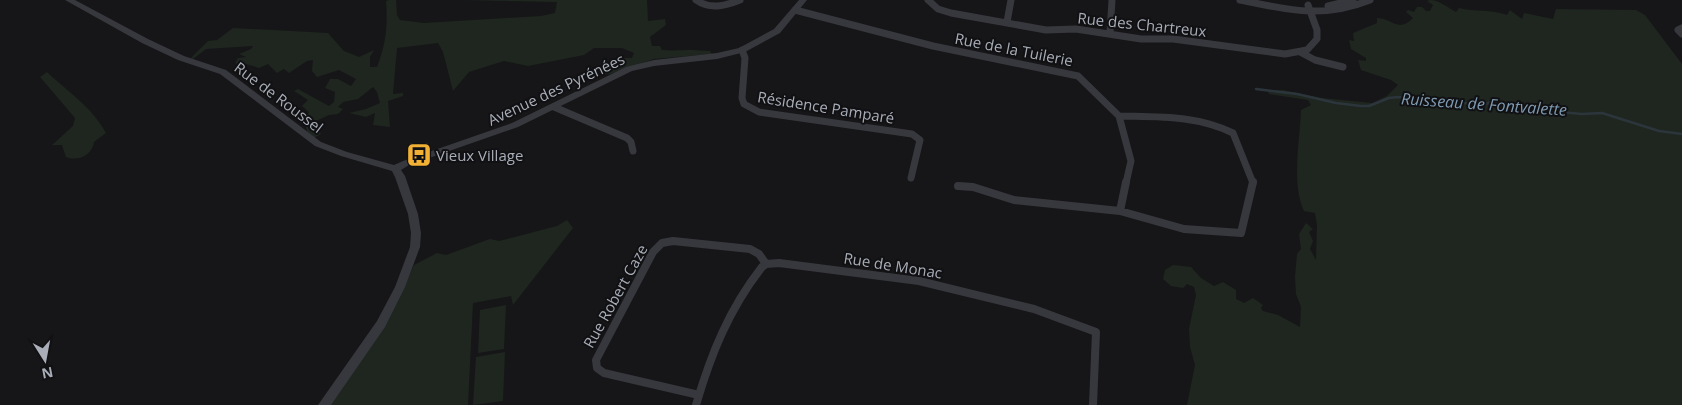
<svg xmlns="http://www.w3.org/2000/svg" width="1682" height="405" viewBox="0 0 1682 405" font-family="'Open Sans',sans-serif">
	<style>
		.green { fill: #1e261f }
		.lines { fill: none; stroke-linecap: round; stroke-linejoin: round }
		.stream { stroke: #2c353c; stroke-width: 2.5 }
		.minor-far1 { stroke: #37383d; stroke-width: 7 }
		.minor { stroke: #37383d; stroke-width: 8 }
		.tertiary { fill: #37383d; fill-rule: evenodd }
		.labels { text-anchor: middle; dominant-baseline: central; stroke-width: 4; stroke-linejoin: round; paint-order: stroke }
		.street-label { font-size: 15px; fill: #a8adb8; stroke: #111113 }
		.poi-label { font-size: 15px; fill: #a8adb8; stroke: #111113; text-anchor: start }
		.water-label { font-size: 16px; font-style: italic; fill: #7f9bb3; stroke: #111113 }
	</style>
	<rect width="100%" height="100%" fill="#161618"/>
	<path class="green" d="M389,0h7l1,15 3,5 24,3 117,-7 14,-3 2,-11 -97,-2h187l1,21 17,-2 1,6 -16,12 2,9h8l2,4c11,1 20,0 31,0 5,0 11,1 17,1l2,3 -58,5 -43,15h-6l4,-11 13,-5h10l2,-5 -12,-5h-28l-10,7 -56,11 -24,-5 -35,11 -16,19 -10,-39 -5,-9 -41,5 -4,46 10,-1v3l-15,5 2,26 -17,-2 2,-12 -9,4 -17,-4 17,-4 14,-6 -3,-11 -4,-5 -15,12 -15,3 -5,5 5,2 -5,5 -9,1 -15,7 7,12 -7,4 -7,-7 -2,-10 4,-9 -7,-6 6,-6 -14,-9 4,-2 31,17 5,-4 1,-10 -10,-4 5,-9h8l13,7 5,-7 -17,-9 -22,7 -5,-6 1,-11 -6,1 -18,12 -5,-4 -7,4 -9,-9 -9,4 -13,-4 -5,2 -6,-3 3,-5 8,-1 -7,-3 12,-5 2,-3 -47,3 -13,10 -2,-1 17,-17 9,-1 16,-12 95,5 16,18 15,6 15,-7 -4,7v10h7c9,-23 11,-42 9,-66z
		M1430,0c9,0 17,7 26,12l3,-4c16,4 32,1 48,7l3,-5 12,9 2,-6 29,6 3,-10 80,1 9,5 37,49v341h-495l8,-40 -5,-18 -1,-18 7,-34 -2,-8 -7,-3 -4,4 -12,-2 -8,-7 2,-9 8,-5 18,2 10,11 13,8 9,-4 13,8v9l8,4 9,-5 10,7 -2,3 2,3 15,4 22,12 1,-20 -5,-13 -1,-17 2,-23 4,-5 -2,-15 7,-11 7,6 -4,3 4,9 -3,8 6,11 1,-35 -2,-12 -11,-2c-13,-27 -4,-71 -3,-101l10,-5 -3,-5 -39,-6 -1,-3 15,-1 39,8 50,5 15,-7 11,-11 -7,-5 -30,-10 -3,-10 8,1v-3l-15,-9 -2,-9 5,1 -1,-8 24,-10v-5c17,1 21,15 36,0l-7,-6 2,-2 6,2 3,-5h5l4,4h4l3,-6 -6,-4z
		M47,72c21,20 45,35 59,61l-12,9c-2,13 -15,20 -28,15l-4,-12h-10l21,-19 2,-8 -35,-41z
		M567,220l6,8 -60,77 -2,-9 -38,7 -5,102h-139l67,-102 18,-38 23,-12 9,2 44,-16 9,2 58,-15z
		M506,305l-2,44 -26,4 2,-43z
		M505,352l-2,49 -30,4 3,-48z"/>
	<g class="lines">
		<path class="stream" d="M1256,89l41,5 39,9 25,3h8l20,-8 9,-1 86,8 7,-3 58,9 33,3 20,-1 57,18 23,3"/>
		<path class="minor-far1" d="M696,0c14,10 29,6 44,0
			M928,0l10,9 13,4 95,17 30,-1 65,10h32l112,15 22,-4 10,-11v-9l-9,-25
			M1240,0c49,10 82,19 130,0
			M1328,6l25,-6
			M795,10l138,36 145,30 41,40 12,45 -5,22
			M1007,22l4,-22
			M1682,28l-4,2 4,4
			M1110,33l2,-33
			M742,50l3,8 -3,40 2,6 15,8 153,22 8,6 -9,38
			M1300,52l15,8 28,7
			M554,107l73,31 4,4 2,9
			M1119,116c40,1 77,-1 114,17l20,50"/>
		<path class="minor" d="M958,186l15,1 41,13 106,11 64,18 57,4 12,-51
			M1120,211l6,-29
			M699,395l-95,-22 -7,-5 -1,-8 57,-108 9,-9 11,-2 77,8 9,5 7,10
			M696,405c15,-51 33,-96 66,-138l4,-3 13,-1 140,18 115,28 62,23 -3,73"/>
		<path class="tertiary" d="M65,0h10l73,39 36,17 42,14 95,72 26,10 47,13 9,-4 109,-38 114,-56 28,-7 63,-7 22,-5 35,-19 25,-29h8l-27,33 -35,19 -28,7 -63,7 -22,5 -114,56 -109,38 -8,5 4,6 13,38 3,19 -1,14 -15,40 -20,40 -54,78h-13l59,-84 18,-34 15,-40 1,-14 -3,-19 -13,-37 -3,-6 -51,-15 -26,-10 -95,-72 -42,-14 -36,-17z"/>
	</g>
	<defs>
		<symbol id="bus-square" viewBox="-11 -11 22 22"><rect x="-9" y="-9" width="18" height="18" rx="4" fill="#f2b134" stroke="#111113"/><path d="M-5-6H5V4H4V6H2V4H-2V6H-4V4H-5ZM-3.5-4V0h7V-4ZM-3.5 1.2v1.5H-2V1.2ZM2 1.2v1.5H3.5V1.2Z" fill="#111"/></symbol>
	</defs>
	<g fill-rule="evenodd">
		<use href="#bus-square" x="405" y="141" width="28" height="28"/>
	</g>
	<g class="labels">
		<g class="street-label">
			<text transform="translate(1142 24) rotate(6)">Rue des Chartreux</text>
			<text transform="translate(1014 49) rotate(11)">Rue de la Tuilerie</text>
			<text transform="translate(556 89) rotate(-25)">Avenue des Pyrénées</text>
			<text transform="translate(279 97) rotate(37)">Rue de Roussel</text>
			<text transform="translate(826 107) rotate(9)">Résidence Pamparé</text>
			<text transform="translate(893 265) rotate(9)">Rue de Monac</text>
			<text transform="translate(615 296) rotate(-61)">Rue Robert Caze</text>
		</g>
		<g class="poi-label">
			<text x="436" y="155">Vieux Village</text>
		</g>
		<g class="water-label">
			<text transform="translate(1484 104) rotate(4)">Ruisseau de Fontvalette</text>
		</g>
	</g>
	<g transform="translate(45 360) rotate(169)" stroke="#111113" stroke-width="4" paint-order="stroke">
	<path d="M0-4L9 19L0 12L-9 19Z" fill="#a8adb8"/>
	<text y="-8" font-size="14" font-weight="bold" text-anchor="middle" fill="#a8adb8">N</text>
	</g>
</svg>
